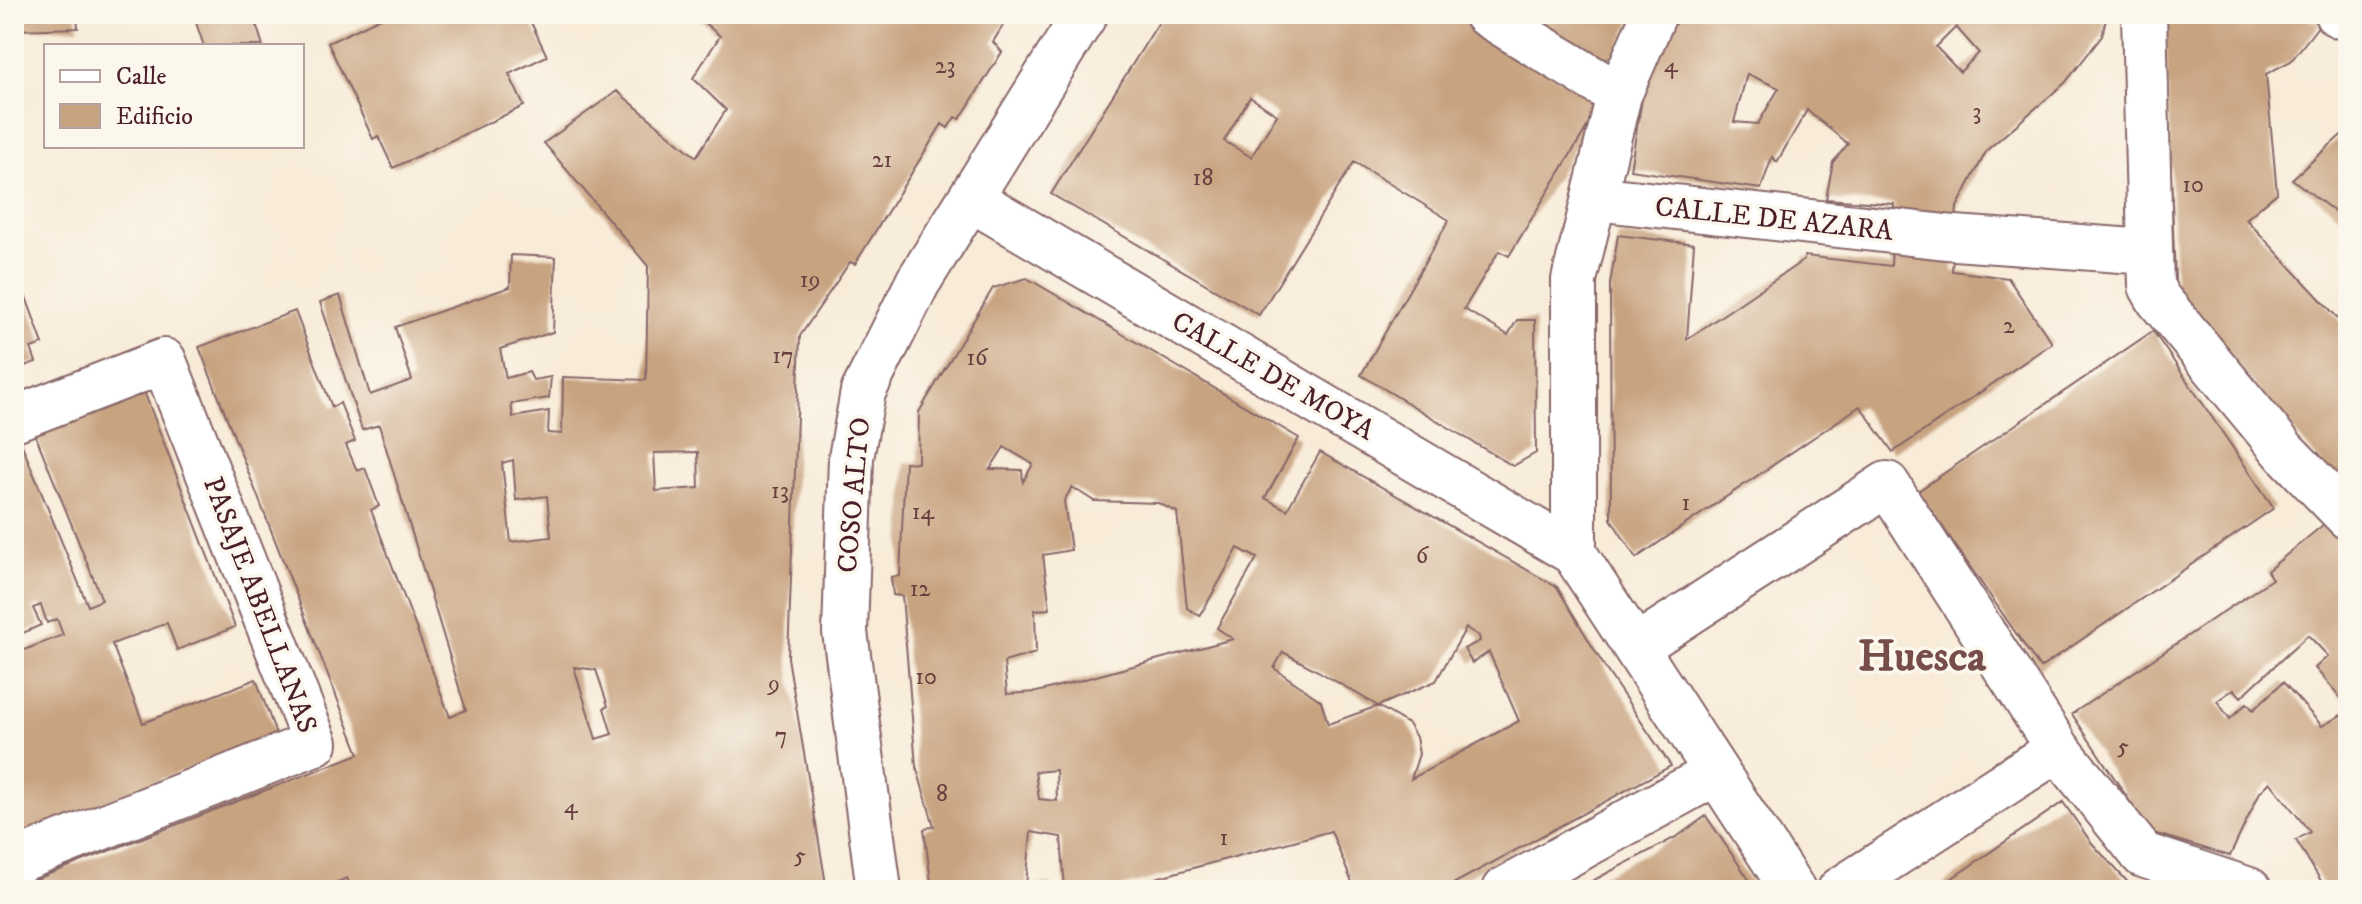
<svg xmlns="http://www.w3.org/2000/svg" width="2362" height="904" viewBox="0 0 2362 904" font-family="'IM FELL DW Pica',serif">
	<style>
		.building { fill: #c8a380; fill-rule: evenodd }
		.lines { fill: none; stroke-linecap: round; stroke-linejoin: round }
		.minor-casing { stroke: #876668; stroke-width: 48 }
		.minor { stroke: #fff; stroke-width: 44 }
		.labels { text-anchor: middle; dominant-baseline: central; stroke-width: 7; stroke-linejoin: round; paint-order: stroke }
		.number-label { font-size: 24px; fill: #6a4040 }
		.street-label { font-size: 28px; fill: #4a1f2b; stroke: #fbf7ec }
		.town-label { font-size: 44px; font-weight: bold; fill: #764d49; stroke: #fbf7ec }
	</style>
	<rect width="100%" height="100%" fill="#fbf7ec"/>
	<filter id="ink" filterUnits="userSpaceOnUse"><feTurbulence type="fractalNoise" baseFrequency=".0125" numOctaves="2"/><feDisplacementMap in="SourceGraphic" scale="16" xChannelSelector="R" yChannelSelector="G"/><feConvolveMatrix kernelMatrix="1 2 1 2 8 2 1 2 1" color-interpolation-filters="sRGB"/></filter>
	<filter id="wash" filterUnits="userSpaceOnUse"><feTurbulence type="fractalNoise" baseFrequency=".006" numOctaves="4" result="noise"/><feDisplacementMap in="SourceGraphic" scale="32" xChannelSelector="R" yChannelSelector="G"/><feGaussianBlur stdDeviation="1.8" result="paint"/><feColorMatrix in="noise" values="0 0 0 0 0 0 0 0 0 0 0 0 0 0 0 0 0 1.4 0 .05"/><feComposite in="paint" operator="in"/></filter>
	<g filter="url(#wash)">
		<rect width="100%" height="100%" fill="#f8ebd8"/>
		<g id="blocks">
			<path class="building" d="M14,14h63l1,14 -64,2z
				M193,14h60l10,32h-59z
				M389,14h138l20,42 -38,18 15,32 -131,62 -15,-32 -5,3 -45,-96z
				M694,14h316l-17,28 9,10 -42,67 -5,-2 -7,11 -6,-4 -87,140 -5,-2 -50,74 -12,322 39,232h-475l-5,-12 -29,12h-289l-3,-7 333,-129 -160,-407 96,-36 37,96 8,-4 15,38 -9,4 11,26 8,-3 14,38 -8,4 79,207 16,-7 -87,-285 -17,5 -42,-128 20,-7 30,100 42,-15 -17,-53 115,-40 1,-32 45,2 -3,75 -53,17 6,29 23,-6 4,8 18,-3 -2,21 -38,6 2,13 36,-6 -1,22 14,1 1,-57 83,3 2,-114 -104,-123 73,-52 79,66 30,-47 -33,-32 27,-42zM698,452l1,36 -43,3 -2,-38zM513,460l3,40 31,-4 4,41 -40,5 -9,-79zM574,667l22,3 12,36 -4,2 8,26 -16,5z
				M1164,14h289l148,90 -92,152 -10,-5 -35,58 44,26 9,-15h18l1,133 -23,13 -152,-91 88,-155 -95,-58 -95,153 -208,-121zM1250,97l27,18 -26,42 -27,-16z
				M1519,14h115l-18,41 -12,4z
				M1670,14h437l-5,22 -37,47 -78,67 -30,57 -5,64 56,7 44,65 -159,109 -33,-46 -224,152 -25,-39 -1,-235 8,-49 76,9 -7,95 117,-79 1,-4 86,10 3,-62 -68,-5 7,-37 15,-18 -41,-34 -30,52 -5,-5 -11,32 -131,-19 18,-107zM1956,27l23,26 -19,19 -24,-25zM1747,74l32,14 -21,36 -24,-2z
				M2165,14h132l23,10 -29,37 -25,13 11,119 -31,26 102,110v165l-179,-208 6,-5z
				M2348,129v93l-56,-43z
				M14,264l29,80 -12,4 5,14 -22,8z
				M1027,278l272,160 -34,60 22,12 33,-58 237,135 50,84 64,95 -229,124h-87l-24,-59 -220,59h-46l-4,-53 -30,-5 -5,54 24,-3 3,7h-121l-8,-61 10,-3 -18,-60 -14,-170 -9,-1 -2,-18 9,-1 5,-114 13,1 1,-51 74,-124zM1004,447l29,17 -10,18 -1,-12 -32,-1zM1072,487l22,14 64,2 19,9 10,96 13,8 38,-68 19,10 -40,70 16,11 -196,53 -30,2 -3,-32 32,-9 -1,-43 15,-1 -7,-54 28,-5 -7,-49zM1466,628l13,8 1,5 -16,8 8,14 17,-11 30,69 -108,58 8,-25 -3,-17 -8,-13 -30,-18 58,-25zM1283,652l35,19 60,35 -50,18 -7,-23 -47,-33zM1056,770l1,31 -18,-2 -4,-27z
				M2153,331l121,177 -234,160 -122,-177z
				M142,386l93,241 -58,23 -10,-27 -55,21 31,79 113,-44 20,55 -262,104v-184l49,-19 -6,-16 -10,4 -6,-18 -8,3 8,17 -27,12v-192l7,-2 67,163 14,-6 -69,-171z
				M2329,520l19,18v157l-2,-4 -5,7 -26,-30 13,-12 -20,-21 -67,62 -7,-8 -17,12 13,18 17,-16 6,7 30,-28 39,44 26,-15v165l-22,13 -30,-49 14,-8 -40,-50 -10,10 -30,64 -80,-24 -78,-118 200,-135 -5,-8z
				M2063,802l28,40 44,48h-200z
				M1706,816l50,74h-181l103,-54z"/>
		</g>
	</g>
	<g filter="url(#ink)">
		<use href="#blocks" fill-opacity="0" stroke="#876668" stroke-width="2"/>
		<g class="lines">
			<defs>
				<path id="minor" d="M1486,14l133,81
					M1654,14l-35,81 -45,185v273l219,337
					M2144,14l7,272 8,14 125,151 64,66
					M2337,14l11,5
					M1594,198l361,40 193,14
					M971,199l603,354
					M14,419l150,-58 151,382 -301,119
					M1636,647l251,-163 171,265 -218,141
					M2058,749l85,106 106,35
					M879,890l-34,-258 6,-174 12,-66 55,-110 167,-268
					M1504,890l212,-117"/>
			</defs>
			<use href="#minor" class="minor-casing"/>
			<use href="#minor" class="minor"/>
		</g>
	</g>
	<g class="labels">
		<g class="number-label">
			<text x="1671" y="65">4</text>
			<text x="945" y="66">23</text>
			<text x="1977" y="112">3</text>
			<text x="882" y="160">21</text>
			<text x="1203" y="178">18</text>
			<text x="2193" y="185">10</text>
			<text x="810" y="280">19</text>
			<text x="2009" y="326">2</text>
			<text x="783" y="356">17</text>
			<text x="977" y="358">16</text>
			<text x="780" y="491">13</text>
			<text x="1686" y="503">1</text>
			<text x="923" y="512">14</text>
			<text x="1422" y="556">6</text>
			<text x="920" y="589">12</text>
			<text x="926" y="677">10</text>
			<text x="774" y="684">9</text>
			<text x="781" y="736">7</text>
			<text x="2123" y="747">5</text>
			<text x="942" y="794">8</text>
			<text x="571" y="806">4</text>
			<text x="1224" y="838">1</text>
			<text x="800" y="856">5</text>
		</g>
		<g class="street-label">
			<text transform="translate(1774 219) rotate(6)">CALLE DE AZARA</text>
			<text transform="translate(1273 376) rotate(30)">CALLE DE MOYA</text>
			<text transform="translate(854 495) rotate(-85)">COSO ALTO</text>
			<text transform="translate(260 605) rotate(69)">PASAJE ABELLANAS</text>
		</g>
		<g class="town-label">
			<text x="1922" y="657">Huesca</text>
		</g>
	</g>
	<rect width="2362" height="904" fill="none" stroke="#fbf7ec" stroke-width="48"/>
	<rect x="44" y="44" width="260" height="104" fill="#fbf7ec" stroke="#b4a19f" stroke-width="2"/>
	<rect x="60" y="70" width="40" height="12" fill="#ffffff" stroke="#b4a19f" stroke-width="2"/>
	<text x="116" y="84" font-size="24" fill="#4a1f2b">Calle</text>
	<rect x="60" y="104" width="40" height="24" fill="#c8a380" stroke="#b4a19f" stroke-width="2"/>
	<text x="116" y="124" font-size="24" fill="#4a1f2b">Edificio</text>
</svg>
